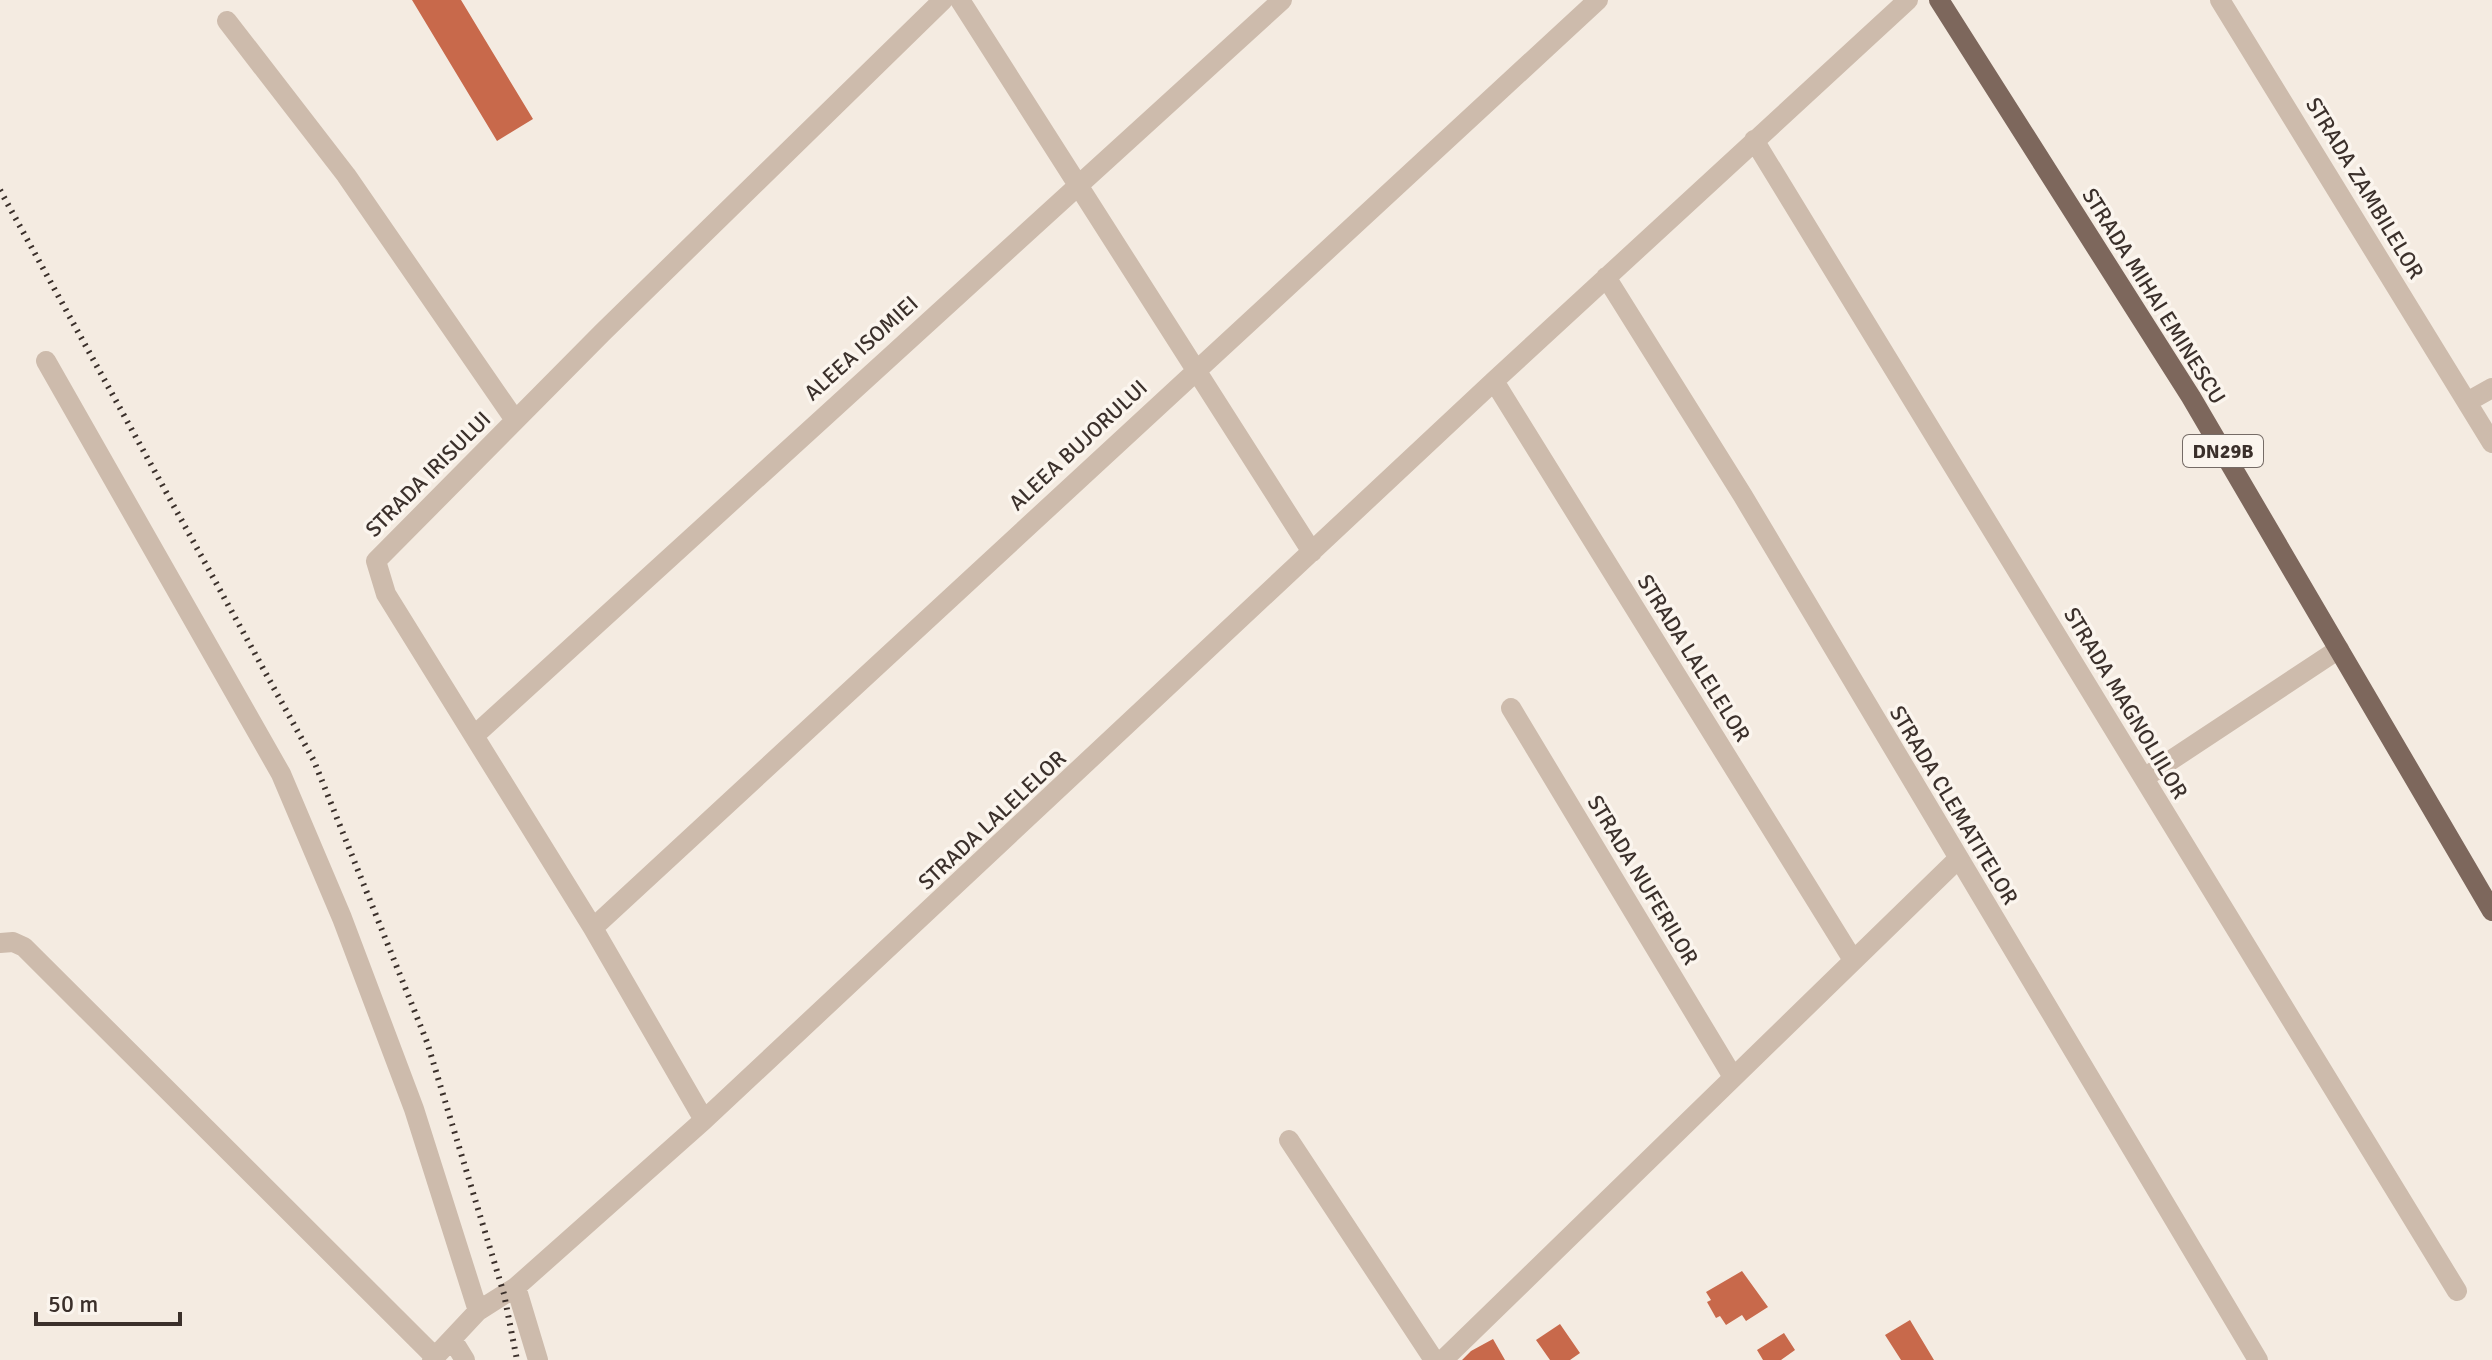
<svg xmlns="http://www.w3.org/2000/svg" width="2492" height="1360" viewBox="0 0 2492 1360" font-family="Signika,sans-serif">
	<style>
		.building { fill: #c8694b }
		.lines { fill: none; stroke-linecap: round; stroke-linejoin: round }
		.minor { stroke: #cdbbac; stroke-width: 20 }
		.major { stroke: #7d675c; stroke-width: 20 }
		.rail { stroke: #3b302b; stroke-width: 6; stroke-dasharray: 2 6; stroke-linecap: butt }
		.labels { text-anchor: middle; dominant-baseline: central; stroke-width: 7; stroke-linejoin: round; paint-order: stroke }
		.shield { fill: #fbf5ee; stroke: #756b66; stroke-width: 2 }
		.shield-label { font-size: 20px; font-weight: bold; fill: #3b302b }
		.street-label { font-size: 22px; fill: #3b302b; stroke: #fbf5ee }
	</style>
	<rect width="100%" height="100%" fill="#f4ebe1"/>
	<path class="building" d="M412,0h49l72,119 -36,22z
		M1742,1271l26,36 -22,14 -4,-6 -16,10 -6,-9 -4,2 -9,-16 4,-2 -5,-8z
		M1910,1320l24,40h-33l-16,-25z
		M1560,1324l20,29 -10,7h-20l-14,-20z
		M1784,1333l11,17 -14,10h-18l-6,-10z
		M1493,1339l12,21h-43l9,-9z"/>
	<g class="lines">
		<path class="minor" d="M960,0l352,552
			M2220,0l272,443
			M227,21l119,154 169,245
			M1754,140l703,1151
			M1606,277l137,219 515,864
			M46,361l235,413 61,144 72,191 64,202
			M1494,381l359,579
			M2467,402l25,-14
			M1511,708l222,369
			M475,735l807,-735
			M2144,778l195,-129
			M593,928l1005,-928
			M0,943l13,-1 11,5 411,410
			M704,1120l-111,-192 -207,-334 -10,-33 227,-229 340,-332
			M1289,1140l145,220
			M516,1287l22,73
			M452,1339l13,21
			M432,1360l46,-49 38,-24 188,-167 790,-739 414,-381
			M1443,1360l515,-501"/>
		<path class="major" d="M1939,0l252,397 301,514"/>
		<path class="rail" d="M0,190l314,571 113,281 77,252 13,66"/>
	</g>
	<g class="labels">
		<rect class="shield" x="2183" y="435" width="80" height="32" rx="6"/>
		<g class="shield-label">
			<text x="2223" y="451">DN29B</text>
		</g>
		<g class="street-label">
			<text transform="translate(2365 188) rotate(59)">STRADA ZAMBILELOR</text>
			<text transform="translate(2154 296) rotate(58)">STRADA MIHAI EMINESCU</text>
			<text transform="translate(861 348) rotate(-42)">ALEEA ISOMIEI</text>
			<text transform="translate(1078 445) rotate(-43)">ALEEA BUJORULUI</text>
			<text transform="translate(428 474) rotate(-45)">STRADA IRISULUI</text>
			<text transform="translate(1694 658) rotate(58)">STRADA LALELELOR</text>
			<text transform="translate(2126 703) rotate(59)">STRADA MAGNOLIILOR</text>
			<text transform="translate(1954 805) rotate(59)">STRADA CLEMATITELOR</text>
			<text transform="translate(992 820) rotate(-43)">STRADA LALELELOR</text>
			<text transform="translate(1643 880) rotate(59)">STRADA NUFERILOR</text>
		</g>
	</g>
	<path d="M36 1312v12h144v-12" fill="none" stroke="#3b302b" stroke-width="4"/>
	<text x="48" y="1312" font-size="24" fill="#3b302b" stroke="#fbf5ee" stroke-width="6" paint-order="stroke">50 m</text>
</svg>
